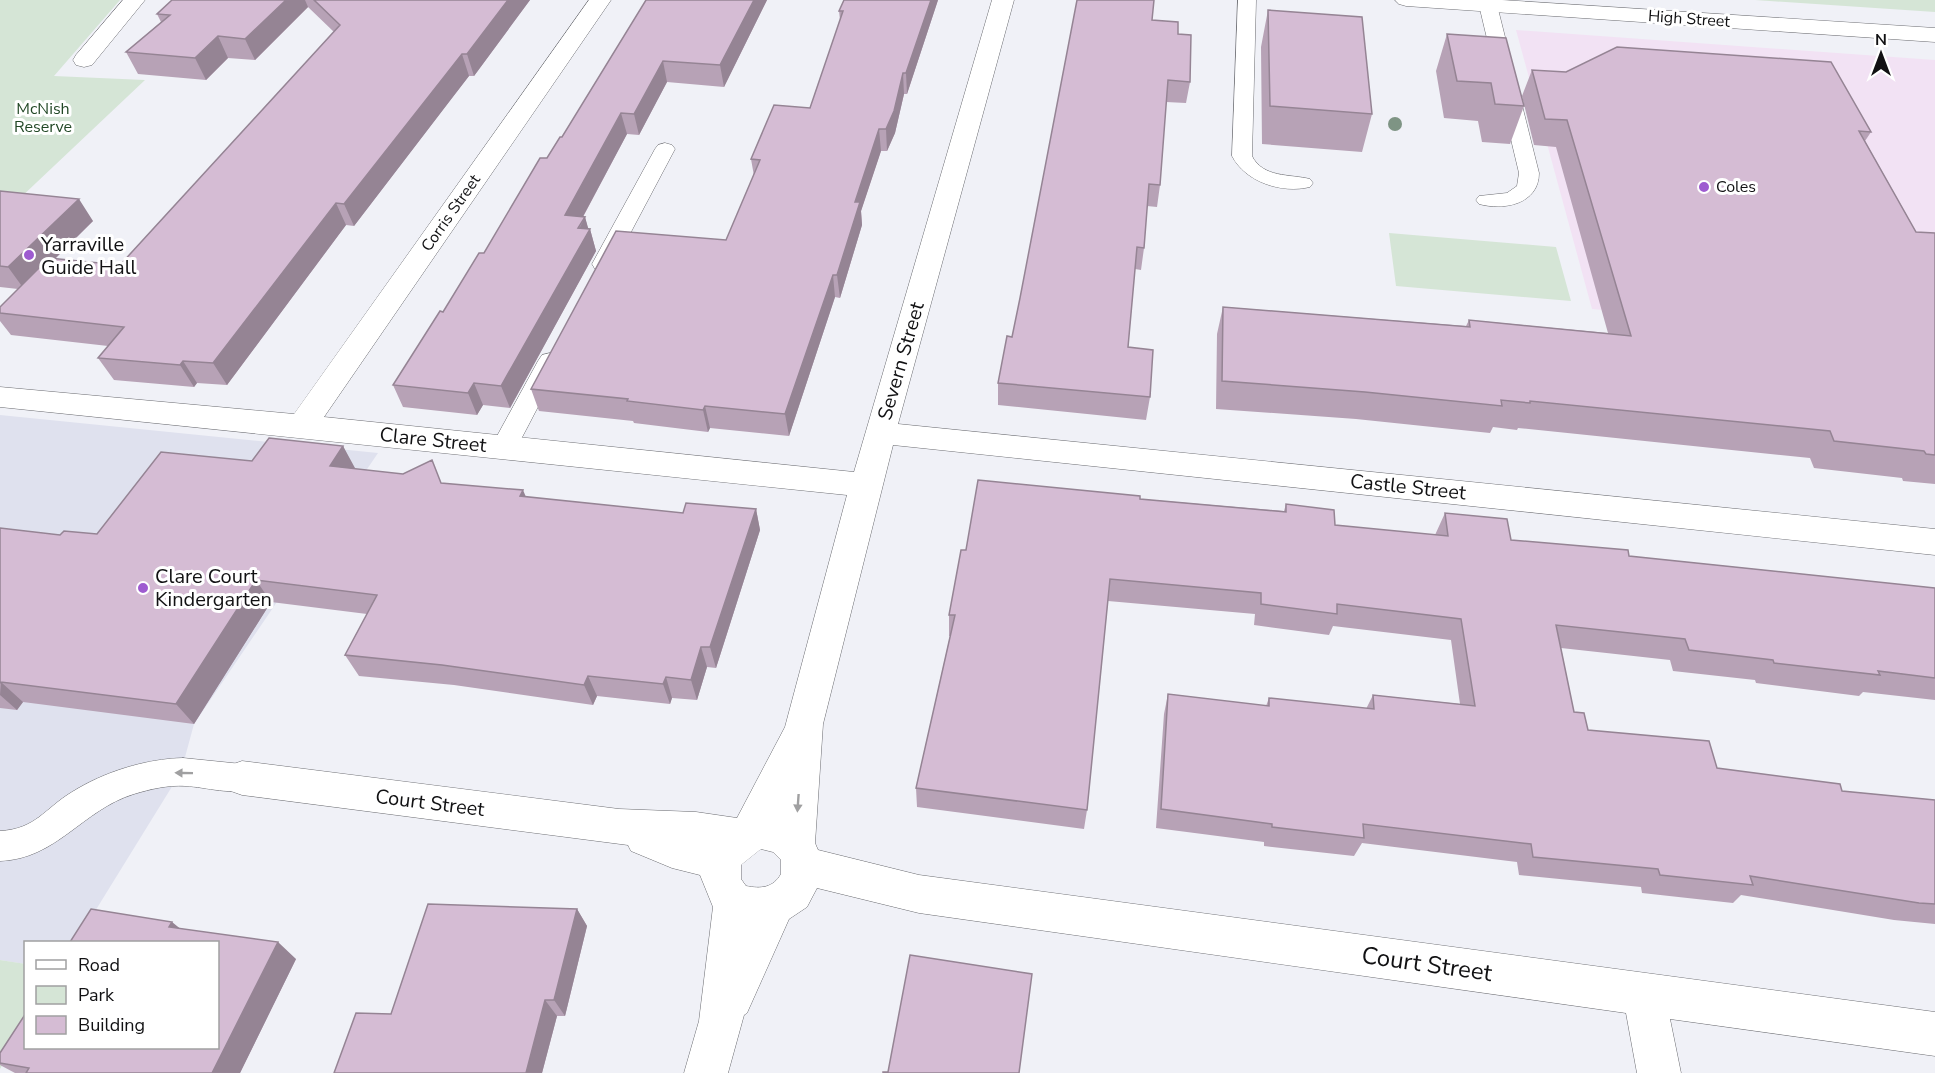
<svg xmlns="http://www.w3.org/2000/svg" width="1935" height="1073" viewBox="0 0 1935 1073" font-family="'Nunito Sans',sans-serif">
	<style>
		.commercial { fill: #f2e2f4 }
		.built { fill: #dfe1ee }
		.green { fill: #d5e5d6 }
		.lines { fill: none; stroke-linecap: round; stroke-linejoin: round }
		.service-casing { stroke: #6a6b70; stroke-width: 1 }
		.minor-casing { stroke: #6a6b70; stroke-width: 1 }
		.service { fill: #fff; fill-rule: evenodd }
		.minor { fill: #fff; fill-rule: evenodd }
		.tree { fill: #7e9484 }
		.wall { fill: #b7a2b6 }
		.shaded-wall { fill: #958494 }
		.building { fill: #d5bcd4; stroke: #958494; stroke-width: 1.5 }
		.oneway { fill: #a0a0a1 }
		.poi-dot { fill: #9e5bd0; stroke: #fff; stroke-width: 2 }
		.labels { text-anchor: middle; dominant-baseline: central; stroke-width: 6; stroke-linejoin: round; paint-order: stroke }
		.far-street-label { font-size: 16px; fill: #111113; stroke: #fff }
		.far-park-label { font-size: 16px; fill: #214725; stroke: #fff }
		.far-poi-label { font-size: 16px; fill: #111113; stroke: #fff; text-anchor: start }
		.poi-label { font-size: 20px; fill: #111113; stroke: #fff; text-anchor: start }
		.street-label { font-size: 20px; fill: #111113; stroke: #fff }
		.near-street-label { font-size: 24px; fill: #111113; stroke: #fff }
	</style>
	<rect width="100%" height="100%" fill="#f0f1f7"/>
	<path class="commercial" d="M1516,30l419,30v281l-343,-32z"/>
	<path class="built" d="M0,415l378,38 -184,271 -13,48 -105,170h-50l-1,22 -25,-4z"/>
	<path class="green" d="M0,0h120l-66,76 91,4 -145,137z
		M1755,0h180v12z
		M1389,233l167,14 15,54 -175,-15z
		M0,960l26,4 -1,62 -25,43z"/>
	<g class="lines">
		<defs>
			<path id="service" d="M1238,0h18l-4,156c11,22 38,18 58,23l3,4 -3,4c-28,7 -65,-5 -78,-31z
				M1489,0l8,5 42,168c0,31 -35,38 -60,31l-3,-4 3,-4 28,-3 10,-7 2,-13 -40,-168 3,-4z
				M665,143l7,2 3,4 -61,115 -3,5 -8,2 -8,-2 -3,-5 63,-115 3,-4z
				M550,353l8,2 4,6 -45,86 -4,6 -9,3 -9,-3 -4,-6 47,-86 4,-6z
				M183,758l59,6 11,4 5,10 -5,10c-21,8 -46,-1 -68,-2 -18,-1 -34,3 -51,8 -52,16 -77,65 -134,67v-30c36,-2 44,-22 72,-39 32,-20 73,-33 111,-34z"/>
			<path id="minor" d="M123,0h22l-53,65 -8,2 -8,-2 -3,-5 3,-5z
				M589,0h22l-287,417 530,55 138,-472h22l-116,424 1037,105v26l-1042,-110 -70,279 -8,119 3,7 101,25 1016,137v44l-265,-37 11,54h-44l-11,-60 -707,-100 -102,-25 -10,19 -18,12 -42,94 -3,2 -16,58h-44l15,-52 14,-114 -13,-32 -28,-7 -41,-17 -3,-6 -386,-50 -14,-5 -5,-12 5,-12 14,-5 377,48 77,3 41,6 48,-91 62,-232 -847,-88v-20l294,27zM761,849l12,3 8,8v14c-8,14 -20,15 -35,12l-5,-7v-14z
				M1395,0h107l433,28v14l-529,-36 -7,-2z"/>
		</defs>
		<use href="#service" class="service-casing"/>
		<use href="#minor" class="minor-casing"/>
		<use href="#service" class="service"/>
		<use href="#minor" class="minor"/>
	</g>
	<circle class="tree" cx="1395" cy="124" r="7"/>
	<path class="wall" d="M172,0h358l-56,76h-5l-18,23 -97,127 -8,-1 -119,160 -30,-2 -3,4 -80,-7 -16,-22 10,-12 -97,-11 -11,-14v-14l18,-18 -18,-2v-96l93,30 -38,38 65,6 214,-233 -26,-25 -53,53 -27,-2 -22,22 -68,-6 -12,-22 35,-30 -4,-8z
		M646,0h121l-43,87 -57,-5 -28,53 -12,-1 -44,83h2l3,12h2l6,22 -86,157 -27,-3 -6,10 -74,-8 -10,-22 91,-132 78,-116z
		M844,0h94l-31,94h-3l-9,39 -8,18h-6l-20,60 1,14 -22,73 -5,-1 -46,139 -79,-8 -2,4 -74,-9 -1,-2 -94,-10 -8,-22 195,-149 28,-64 -3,-17 59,-51 30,-88 -1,-9z
		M1268,10l104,104 -10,38 -100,-8 -1,-97z
		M1152,20l26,14 12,48 -4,21 -20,-1 -6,83 -3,22 -10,-1 -3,42 -3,22 -6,-1 -7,78 22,50 -4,23 -148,-15v-22l14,-46z
		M1447,34l77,72 -14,38 -28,-2 -4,-21 -34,-3 -8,-47z
		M1532,70l339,62 -6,9 51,91 19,1v251l-32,-3 -1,-3 -88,-10 -4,-10 -292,-30 -1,2 -24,-3 -3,6 -134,-14 -140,-10 1,-75 6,-27 243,19 3,-6 139,13 -52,-186 -22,-2 -12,-49z
		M343,446l11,23 172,28 157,16 73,-4 4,21 -44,138 -9,-1 -10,33 -25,-2 -2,6 -73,-8 -4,9 -139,-20 -95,-9 -14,-21 22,-41 -96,-12 -77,122 -171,-22 -6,8 -17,-2v-180l60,7 37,-1 155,-73z
		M1140,499l144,12 2,-7 49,21 100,10 10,-22 66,27 118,16 306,32v112l-72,-8 -4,4 -103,-13 -1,-3 -82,-9 -3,-11 -109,-12 13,64 14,18 129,38 125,23 93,9v124l-41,-4 -153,-25 -8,8 -91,-10 -1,-6 -122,-12 -2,-13 -155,-19 -8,13 -90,-10v-4l-108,-14 8,-114 4,-20 98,12 3,-8 97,11 7,-14 87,9 -9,-64 -118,-14 -4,9 -75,-10 1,-11 -147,-13 -21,209 -3,19 -167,-22 -1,-19 34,-152h-1v-21l17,-65z
		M577,909l10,17 -22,90h-8l-15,57h-208l57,-59z
		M180,928l116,31 -56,114h-225l-15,-8v-12z"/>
	<path class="shaded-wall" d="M286,0h19l3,7 -53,53 -10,-21z
		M508,0h22l-56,76 -7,-22z
		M754,0h13l-43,87 -4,-22z
		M931,0h7l-31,94 -1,-21z
		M218,36l10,22 -22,22 -11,-22z
		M462,54l7,22 -115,150 -10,-22z
		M663,61l4,21 -28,53 -5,-21z
		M903,73l1,21 -9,39 -8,18 -1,-22z
		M621,113l6,21 -55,103 -7,-22z
		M879,129l2,22 -20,60 1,14 -22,73 -3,-23 18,-73z
		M79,199l14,22 -69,68 -16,-22z
		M336,203l10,22 -119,160 -14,-22z
		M585,217l4,14 1,-2 6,22 -86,157 -9,-22z
		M833,275l2,22 -46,139 -4,-22z
		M183,361l14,22 -3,4 -14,-22z
		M474,383l9,22 -6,10 -9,-22z
		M705,406l5,22 -2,4 -5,-22z
		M343,446l12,22 -13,20 -12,-22z
		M523,490l9,21 -12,-15z
		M756,509l4,21 -44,138 -6,-21z
		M256,580l15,22 -77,122 -18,-20z
		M701,647l6,20 -10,33 -6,-20z
		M588,676l9,20 -4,9 -9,-20z
		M666,677l6,21 -2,6 -7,-20z
		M1,682l22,20 -6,8 -17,-15z
		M577,909l10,17 -22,90 -11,-16z
		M172,922l21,17 -24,-12z
		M278,942l18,17 -56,114h-28z
		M545,1000l12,16 -15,57h-16z"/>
	<path class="building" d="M172,0h114l-41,39 -27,-3 -23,22 -69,-6 44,-37 -13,-1z
		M314,0h194l-41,54h-5l-18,23 -100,127 -8,-1 -123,160 -30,-2 -3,4 -82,-7 26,-31 -124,-14v-6l49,-49 71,7 220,-240z
		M646,0h108l-34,65 -57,-4 -29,53 -13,-1 -56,102 20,2 -7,11 12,1 -89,157 -27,-3 -6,10 -75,-8 47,-74 3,1 36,-59h5l56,-95h7l13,-21h2z
		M844,0h87l-25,73h-3l-9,38 -8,18h-7l-24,73h5l-23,73h-4l-48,139 -80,-8 -2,4 -76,-9 1,-2 -97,-10 85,-158 110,9 34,-80 -9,-1 23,-54 36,3 33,-97h-4z
		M1077,0h77l-2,20 26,2v12l13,1 -1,47 -22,-2 -8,105 -11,-1 -5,64 -7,-1 -9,100 25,3 -3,47 -152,-14 9,-47 5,1 8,-39z
		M1268,10l94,7 10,97 -102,-8z
		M1447,34l59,4 18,68 -29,-2 -4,-21 -34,-2z
		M1617,47l214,15 40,70 -12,-1 57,101 19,1v222l-9,-1 -2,-3 -90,-10 -4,-10 -300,-30v2l-29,-3 1,6 -137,-14 -143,-11 1,-74 247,20 -1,-7 162,16 -64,-216 -22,-1 -13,-49 34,2z
		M0,191l79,8 -71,68 -8,-1z
		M269,438l74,8 -13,20 73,8 29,-14 9,23 82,7 -3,6 163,17 3,-10 70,6 -46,138h-9l-10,33 -25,-3 -3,7 -75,-8 -4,9 -142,-20 -97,-10 32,-60 -121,-15 -80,124 -175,-22 -1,1v-155l60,7 4,-4 33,3 64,-82 91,9z
		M978,480l162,16v3l146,13v-8l48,6 1,15 113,11 -3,-23 62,6 4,21 117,10 1,6 306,32v90l-57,-7 2,4 -106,-12 -1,-3 -84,-10 -4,-11 -129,-14 18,87 10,1 4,17 121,11 8,27 123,16 2,7 93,9v104l-16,-1 -169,-27 3,9 -93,-10 -2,-6 -125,-12 -2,-13 -168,-20 1,14 -92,-11v-3l-111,-15 7,-115 101,12v-8l105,11 -1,-14 102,11 -14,-87 -124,-15v10l-76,-10v-11l-151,-14 -23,231 -171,-22 39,-173h-6l12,-65h5z
		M428,904l149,5 -23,91h-9l-19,73h-192l22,-60 35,1z
		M91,909l81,13 -3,5 109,15 -66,131h-186l3,-5 -29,-5v-10l26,-40v34h192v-105h-148z
		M910,955l122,19 -13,99h-136v-1h5z"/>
	<defs><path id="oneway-solid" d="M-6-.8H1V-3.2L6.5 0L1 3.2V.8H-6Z" transform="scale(1.5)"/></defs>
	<g class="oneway">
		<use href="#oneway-solid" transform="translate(184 773) rotate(-179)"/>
		<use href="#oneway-solid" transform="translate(798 803) rotate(94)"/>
	</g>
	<g class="poi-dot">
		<circle cx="1704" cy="187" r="6"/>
		<circle cx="29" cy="255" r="6"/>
		<circle cx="143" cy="588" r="6"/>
	</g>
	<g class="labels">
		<g class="far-street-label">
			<text transform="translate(1689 19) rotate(4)">High Street</text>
			<text transform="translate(451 213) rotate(-55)">Corris Street</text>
		</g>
		<g class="far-park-label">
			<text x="43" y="109">McNish<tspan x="43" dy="18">Reserve</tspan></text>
		</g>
		<g class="far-poi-label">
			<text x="1716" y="187">Coles</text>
		</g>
		<g class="poi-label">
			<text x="41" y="244">Yarraville<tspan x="41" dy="23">Guide Hall</tspan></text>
			<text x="155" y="576">Clare Court<tspan x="155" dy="23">Kindergarten</tspan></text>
		</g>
		<g class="street-label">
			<text transform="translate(901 361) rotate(-74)">Severn Street</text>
			<text transform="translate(433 440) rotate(6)">Clare Street</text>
			<text transform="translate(1408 487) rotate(6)">Castle Street</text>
			<text transform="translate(430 803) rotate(7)">Court Street</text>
		</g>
		<g class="near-street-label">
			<text transform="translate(1427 964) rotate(8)">Court Street</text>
		</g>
	</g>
	<rect x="24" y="941" width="195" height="108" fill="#ffffff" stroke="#a0a0a1" stroke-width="1.5"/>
	<rect x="36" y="960" width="30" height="9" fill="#ffffff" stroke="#a0a0a1" stroke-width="1.5"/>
	<text x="78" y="971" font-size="18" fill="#111113">Road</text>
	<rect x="36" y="986" width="30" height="18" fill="#d5e5d6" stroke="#a0a0a1" stroke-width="1.5"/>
	<text x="78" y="1001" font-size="18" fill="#111113">Park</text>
	<rect x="36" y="1016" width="30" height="18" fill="#d5bcd4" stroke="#a0a0a1" stroke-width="1.5"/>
	<text x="78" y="1031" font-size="18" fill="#111113">Building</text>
	<g transform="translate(1881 54)" stroke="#ffffff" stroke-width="4.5" paint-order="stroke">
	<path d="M0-4.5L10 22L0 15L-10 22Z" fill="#111113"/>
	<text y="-9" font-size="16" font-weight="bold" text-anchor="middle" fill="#111113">N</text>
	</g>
</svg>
